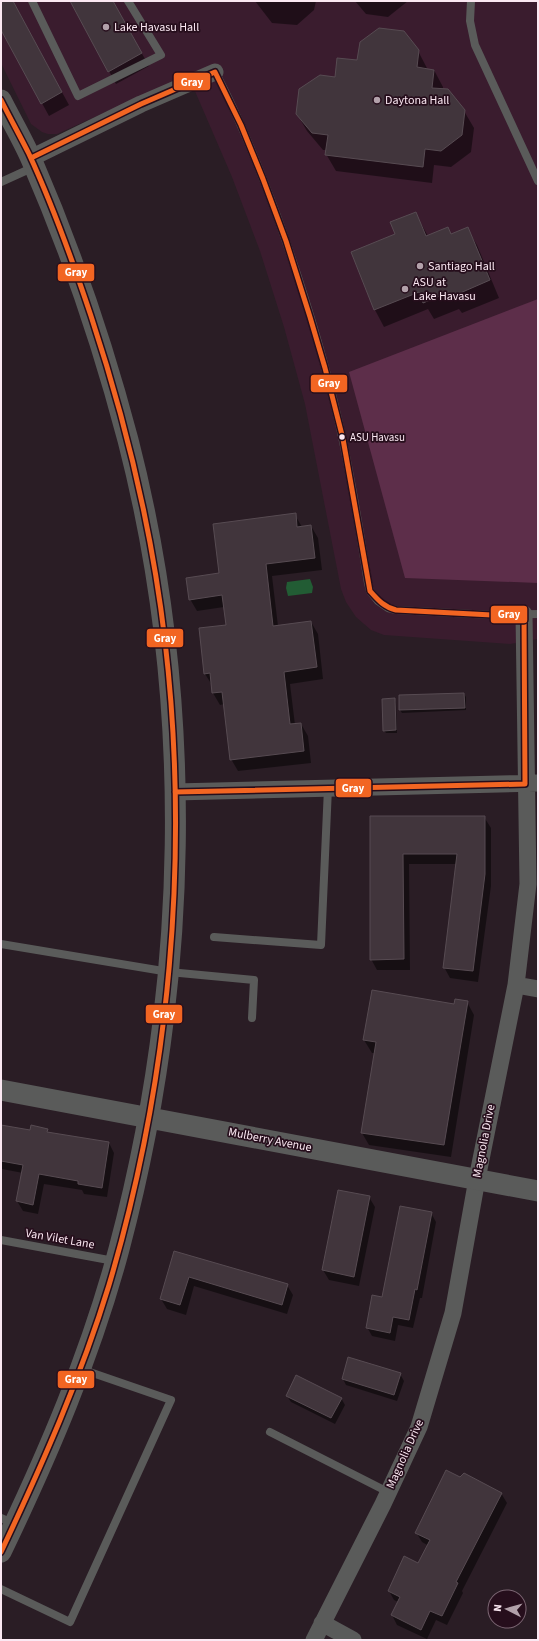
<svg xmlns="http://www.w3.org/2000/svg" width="539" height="1641" viewBox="0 0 539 1641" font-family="'Source Sans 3',sans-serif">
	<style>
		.built { fill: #3a1c2e }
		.green { fill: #5d2e4a }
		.water { fill: #225c34 }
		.shadow { fill: #0007 }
		.building { fill: #41353c; stroke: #574b52 }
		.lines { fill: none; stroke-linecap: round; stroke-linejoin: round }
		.service { stroke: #5a5b5a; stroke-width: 8 }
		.minor { stroke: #5a5b5a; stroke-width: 17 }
		.tertiary { stroke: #5a5b5a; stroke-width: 21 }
		.bus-1-casing { stroke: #260e1c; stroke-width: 8 }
		.bus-1 { stroke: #f26522; stroke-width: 5 }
		.poi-dot { fill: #b2a1aa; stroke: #260e1c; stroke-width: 1.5 }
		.bus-dot { fill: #fbe8f2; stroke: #260e1c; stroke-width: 1.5 }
		.labels { text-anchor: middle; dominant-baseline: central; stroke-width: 3.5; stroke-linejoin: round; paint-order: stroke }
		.bus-label { font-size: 11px; fill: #fbe8f2; stroke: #260e1c; text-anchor: start }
		.poi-label { font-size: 12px; fill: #fbe8f2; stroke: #260e1c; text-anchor: start }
		.street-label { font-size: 12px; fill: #fbe8f2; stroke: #260e1c }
		.line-badge { stroke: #260e1c; stroke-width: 1.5 }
		.badge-label { font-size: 11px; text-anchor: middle; font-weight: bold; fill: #fff }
	</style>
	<rect width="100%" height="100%" fill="#2a1d25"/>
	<path class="built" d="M1,1h537v638l-28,5 -126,-9 -13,-5 -15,-13 -10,-15 -5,-13 -36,-185 -21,-77 -24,-76 -28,-74 -44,-102 -131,59h-9l-6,-2 -11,-8 -29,-59 -1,-7z"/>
	<path class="green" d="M538,299v284l-133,-5 -56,-206z"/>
	<path class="water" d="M310,579l3,8 -1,6 -24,3 -2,-8 1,-6z"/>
	<path class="shadow" d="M1,1h11l57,104 -20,11 -48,-88z
		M71,1h41l37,65 -33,18z
		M255,1h61l-2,9 -17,15 -25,-2z
		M355,1h53l-20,16 -22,-3z
		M418,51l10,19h6l9,17v3l21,21 10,17 -3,24 -20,15 -17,-2 -2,18 -96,-12 -10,-17 1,-4h-4l-16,-19 -10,-17 39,-36 22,-17z
		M415,213l13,23 24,-1 15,-6 10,16 22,53 -37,15 -3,-4 -25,10 -6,-10 -44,18 -9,-17 -23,-57 45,-18z
		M295,515l7,12 9,-1 7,12 4,32 -50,6 6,50 33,-4 7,12 5,45 -33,5 5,41 6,-1 7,12 3,27 -73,8 -7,-12 -7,-55 -4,1 -7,-12 -1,-8 -7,-11 22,-48 -3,-19 -27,4 -7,-12z
		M464,694l2,3v13l-64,3 -2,-3z
		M394,699l2,3 1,31h-11l-2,-3z
		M371,817h113l7,11v58l-13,96 -28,-4 -6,-11 13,-103h-48l1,106h-33l-6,-11z
		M467,1002l7,13 -23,142 -82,-12 -7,-12 13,-80h-3l-8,-13 91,-35z
		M1,1126l29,6 17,-2 2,3 60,10 5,10 -7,44 -23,-3 -2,-4 -38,-6 -6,30 -15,-3 -6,-10 6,-28 -21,-4 -1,5z
		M369,1197l6,10 -16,79 -30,-6 -6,-10z
		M431,1213l5,9 -14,76h-2l-7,30 -15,-3 -3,16 -23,-5 -5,-9z
		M175,1252l112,33 6,10 -6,19 -93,-28 -8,29 -19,-6 -6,-10z
		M400,1374l4,7 -7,20 -51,-16 -3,-6z
		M287,1396l54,2 4,7 -10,19 -44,-22z
		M460,1479l41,14 6,10 -45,88 1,2 -16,32 -11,-5 -9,19 -30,-14 -5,-10 6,-13 -4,-2 -5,-9 30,-26 10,-19 -7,-4 -6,-10z"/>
	<path class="building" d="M1,1h12l49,91 -21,12 -40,-74z
		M70,1h43l29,52 -34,19z
		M379,28l25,3 15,19 -2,17 17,3 -2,18 16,1 17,21 -3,25 -21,16 -16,-2 -2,18 -98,-12 3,-20 -16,-2 -16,-19 3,-25 21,-14 15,2 2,-19 20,2 3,-18z
		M416,212l10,24 22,-9 3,7 17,-7 22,53 -39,17 -2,-5 -26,11 -4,-11 -45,18 -23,-58 44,-18 -5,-12z
		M296,513l1,14 14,-2 4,33 -49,6 7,62 38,-5 6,46 -33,5 6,52 11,-1 3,28 -74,9 -8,-68 -10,1 -2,-20 -6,1 -5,-46 27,-3 -4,-30 -33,5 -3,-22 33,-5 -6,-49z
		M464,693l1,15 -66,2v-15z
		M395,698l1,32 -13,1 -1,-32z
		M370,816h115v58l-12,97 -30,-3 14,-114h-54l1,105 -34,1z
		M372,990l82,14 1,-5 13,2 -24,144 -83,-12 15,-91 -13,-2z
		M1,1125l29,5 1,-5 17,4 -1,3 62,10 -7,46 -24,-4v-3l-39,-7 -6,31 -17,-4 7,-36 -22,-4z
		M338,1190l32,6 -16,81 -32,-7z
		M400,1206l32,6 -15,78 -2,-1 -6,31 -16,-3 -3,16 -24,-5 6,-33 10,2z
		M174,1251l114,33 -6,21 -93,-28 -9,28 -20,-6z
		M348,1357l53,16 -7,22 -52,-16z
		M296,1375l46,23 -11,20 -45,-22z
		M446,1470l14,7 4,-4 38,20 -46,89 2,1 -16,33 -12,-5 -9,19 -30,-15 9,-18 -12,-6 16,-35 14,7 12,-23 -15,-7z"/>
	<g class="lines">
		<path class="service" d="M32,1l46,95 83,-41 -33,-54
			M471,1l-1,20 5,24 63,136
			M215,72c25,46 44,95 62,144 24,67 45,134 61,203 13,54 21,109 30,164l2,8 8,10 10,7 8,2 96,5 46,-1
			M1,182l33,-15
			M214,937l107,8 7,-157
			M1,944l168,28 85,8 -2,38
			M1,1240l113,21
			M270,1432l118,60
			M1,1518l13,6
			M1,1589l69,33 101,-222 -90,-31"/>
		<path class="minor" d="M31,158l110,-54 74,-32
			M175,792l363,-9
			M516,985l22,4
			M322,1623l31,17
			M314,1640l69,-136 36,-77 34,-114 24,-134 39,-194 12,-101 -4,-270"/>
		<path class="tertiary" d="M1,100c10,20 22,40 31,61 39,90 71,184 96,279 68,264 61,546 -9,809 -28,105 -71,205 -118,303
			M1,1090l537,101"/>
		<defs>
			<path id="bus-1" d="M1,100c9,18 19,36 28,54 24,52 44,108 62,162 35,106 61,214 74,325 25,214 5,438 -56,644 -28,92 -67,180 -108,267
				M31,158l110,-54 74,-32 26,53 22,54 23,62 24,76 15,51 18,71 27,152c8,9 14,16 26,19l96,5 32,-1 1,170 -350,8"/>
		</defs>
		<use href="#bus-1" class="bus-1-casing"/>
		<use href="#bus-1" class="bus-1"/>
	</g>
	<g class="poi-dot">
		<circle cx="106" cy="27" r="4"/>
		<circle cx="377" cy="100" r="4"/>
		<circle cx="420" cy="266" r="4"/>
		<circle cx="405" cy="289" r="4"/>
	</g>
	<circle class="bus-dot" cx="342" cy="437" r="3.5"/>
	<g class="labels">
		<g class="bus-label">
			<text x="350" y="437">ASU Havasu</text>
		</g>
		<g class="poi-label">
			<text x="114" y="27">Lake Havasu Hall</text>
			<text x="385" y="100">Daytona Hall</text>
			<text x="428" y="266">Santiago Hall</text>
			<text x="413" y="282">ASU at<tspan x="413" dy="14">Lake Havasu</tspan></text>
		</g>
		<g class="street-label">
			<text transform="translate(270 1140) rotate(11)">Mulberry Avenue</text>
			<text transform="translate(484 1141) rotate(-79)">Magnolia Drive</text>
			<text transform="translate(60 1239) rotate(10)">Van Vilet Lane</text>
			<text transform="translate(405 1454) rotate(-66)">Magnolia Drive</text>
		</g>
	</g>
	<g class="line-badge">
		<rect x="173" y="72" width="38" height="19" rx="4" fill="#f26522"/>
		<rect x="57" y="263" width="38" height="19" rx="4" fill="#f26522"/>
		<rect x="310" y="374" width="38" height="19" rx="4" fill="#f26522"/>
		<rect x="490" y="605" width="38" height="19" rx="4" fill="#f26522"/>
		<rect x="146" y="628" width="38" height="20" rx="4" fill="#f26522"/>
		<rect x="335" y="778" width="37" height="20" rx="4" fill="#f26522"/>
		<rect x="145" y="1004" width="38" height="20" rx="4" fill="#f26522"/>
		<rect x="57" y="1370" width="38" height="19" rx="4" fill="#f26522"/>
	</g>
	<g class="badge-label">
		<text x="192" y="86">Gray</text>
		<text x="76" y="276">Gray</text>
		<text x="329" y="387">Gray</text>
		<text x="509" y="618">Gray</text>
		<text x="165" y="642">Gray</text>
		<text x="353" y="792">Gray</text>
		<text x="164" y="1018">Gray</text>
		<text x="76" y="1383">Gray</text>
	</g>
	<rect width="539" height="1641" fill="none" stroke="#fbe8f2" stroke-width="4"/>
	<g transform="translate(507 1609) rotate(276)"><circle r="19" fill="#260e1c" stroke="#7b6572"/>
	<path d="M0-3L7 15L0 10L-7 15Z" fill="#b2a1aa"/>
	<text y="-6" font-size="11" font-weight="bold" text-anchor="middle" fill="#fbe8f2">N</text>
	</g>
</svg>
